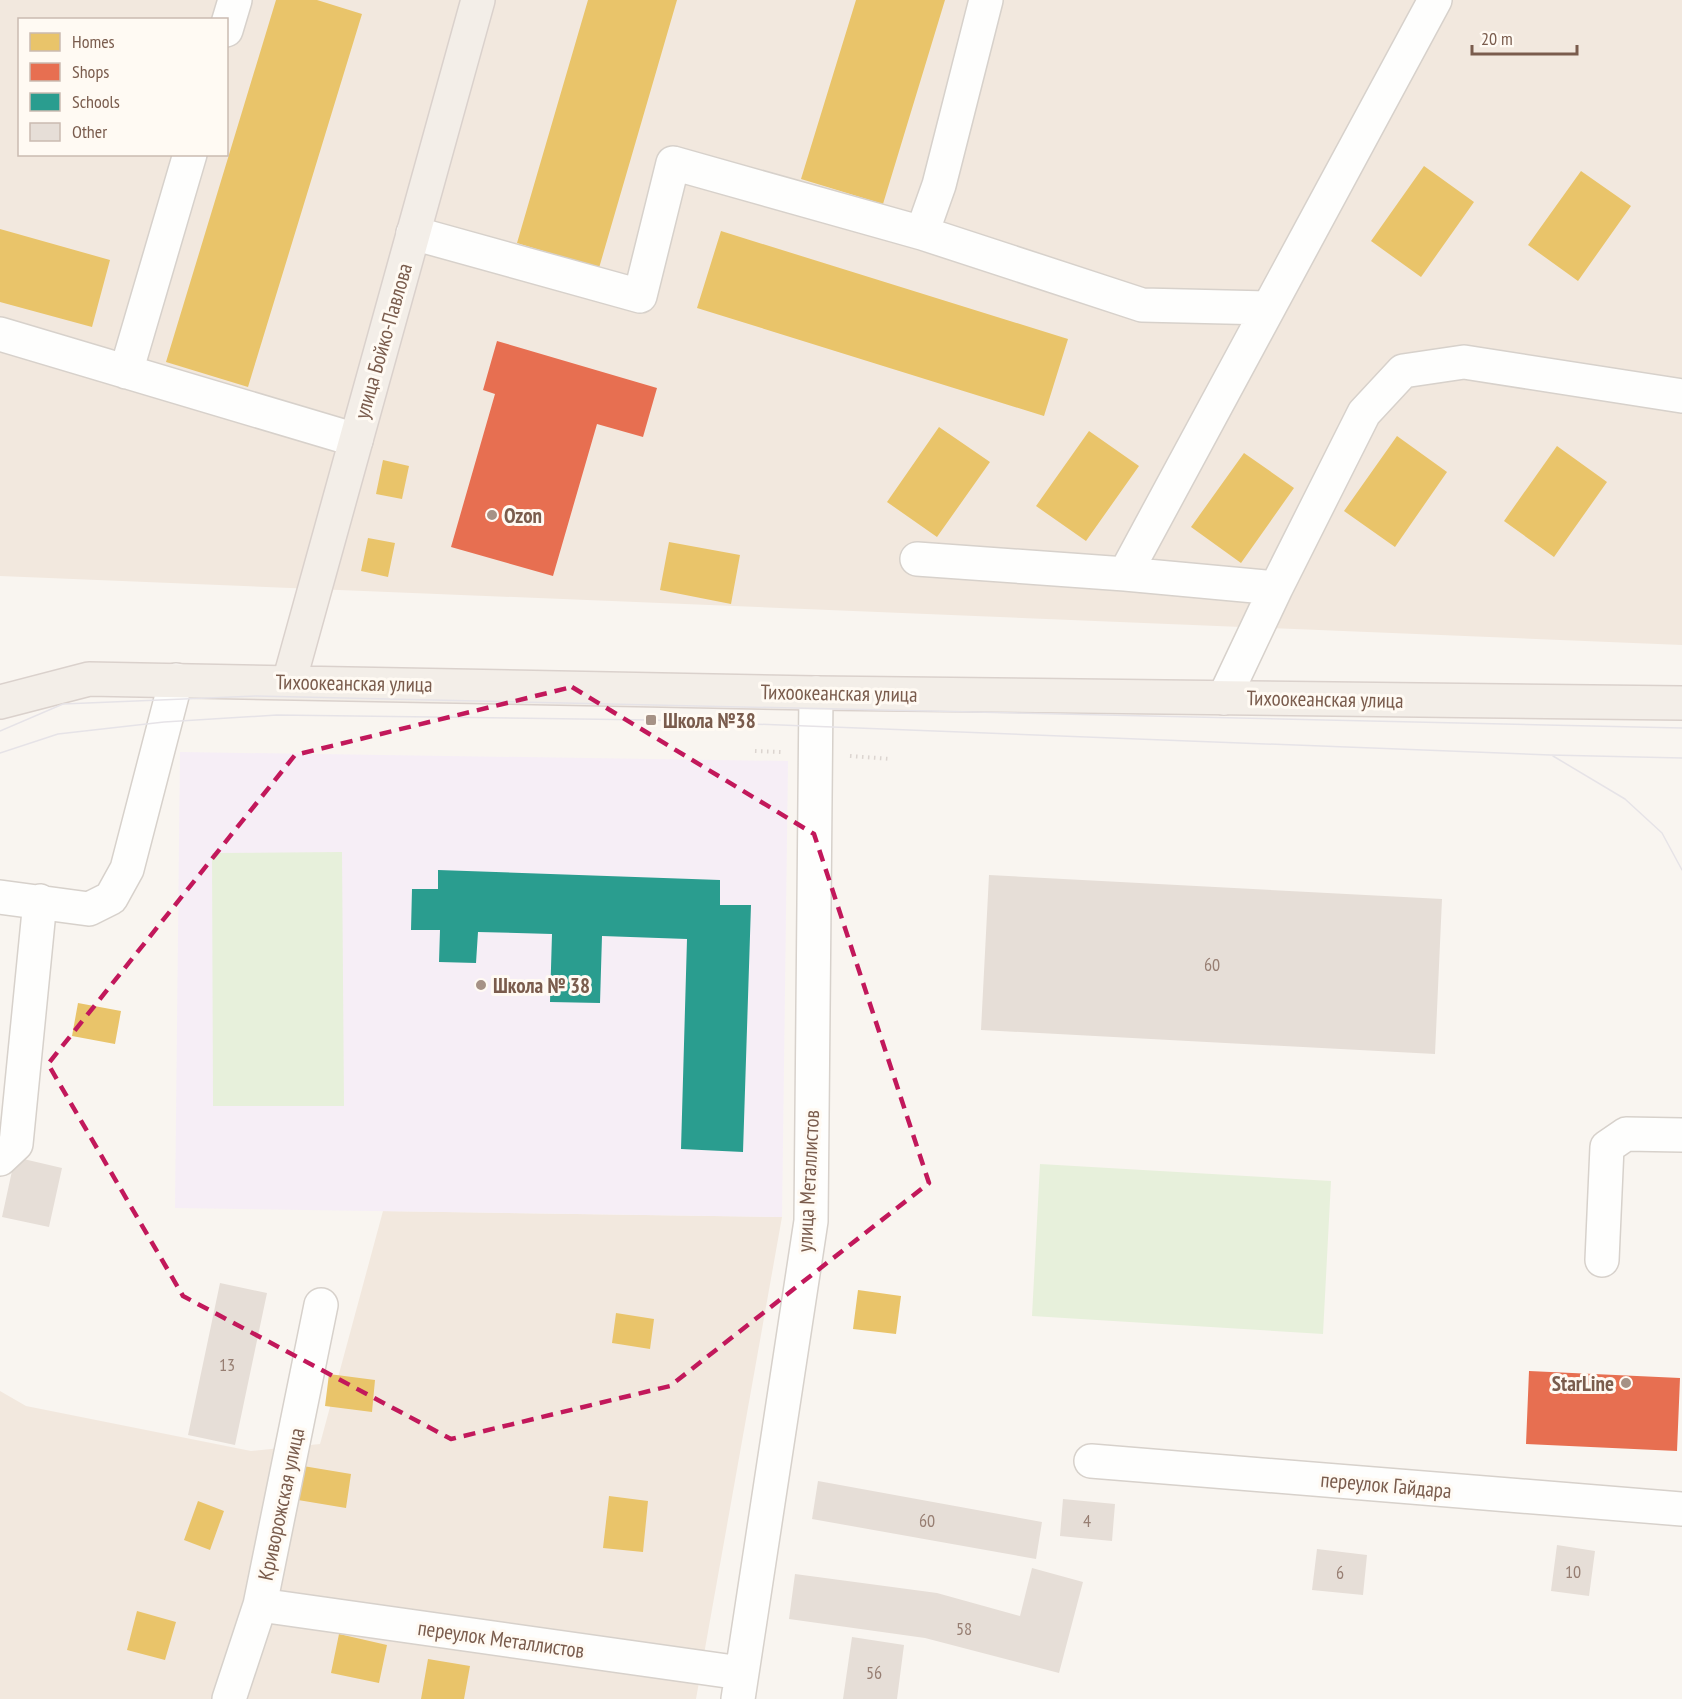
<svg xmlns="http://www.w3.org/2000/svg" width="1682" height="1699" viewBox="0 0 1682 1699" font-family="'PT Sans Narrow',sans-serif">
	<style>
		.residential { fill: #f2e8de; fill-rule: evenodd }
		.education { fill: #f6eef6 }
		.green { fill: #e7f0db }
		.homes { fill: #e9c46a }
		.shops { fill: #e76f51 }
		.schools { fill: #2a9d8f }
		.building { fill: #e6ded7 }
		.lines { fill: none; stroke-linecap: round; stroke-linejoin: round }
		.minor-casing { stroke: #d7d1cb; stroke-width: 36 }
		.major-casing { stroke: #dad1cc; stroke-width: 36 }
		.path { stroke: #dcd5d0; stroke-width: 4; stroke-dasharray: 1.5 4.5; stroke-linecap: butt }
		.minor { stroke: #fefefd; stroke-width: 33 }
		.major { stroke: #f3eee8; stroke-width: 33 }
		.tram { stroke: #e6e3e7; stroke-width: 1.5 }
		.marked { fill: none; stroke: #c2185b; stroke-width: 4.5; stroke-dasharray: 12 8; stroke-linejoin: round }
		.poi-dot { fill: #a69286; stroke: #fffaf3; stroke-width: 2 }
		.labels { text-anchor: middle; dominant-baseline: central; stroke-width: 6; stroke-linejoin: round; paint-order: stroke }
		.number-label { font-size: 18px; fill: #977e72 }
		.street-label { font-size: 21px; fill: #7a5c4d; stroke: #fffaf3 }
		.poi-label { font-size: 21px; font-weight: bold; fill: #7a5c4d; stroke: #fffaf3; text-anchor: start }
	</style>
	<rect width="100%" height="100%" fill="#f9f5f0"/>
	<path class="residential" d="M0,0h1682v645l-1682,-69zM20,20h206v134h-206z
		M383,1211l399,6 -86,482h-696v-308l26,15 225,45 69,-7z"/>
	<path class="education" d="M180,752l608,9 -6,456 -607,-9z"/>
	<path class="green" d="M342,852l2,254h-131l-1,-253z
		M1040,1164l291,17 -8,153 -291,-18z"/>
	<path class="homes" d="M276,0h41l45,14 -114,373 -82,-25z
		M588,0h89l-78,268 -82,-25z
		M856,0h89l-62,204 -82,-25z
		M1424,166l50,36 -53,75 -50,-36z
		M1581,171l50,35 -53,75 -50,-36z
		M0,229l110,31 -18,67 -92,-25z
		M721,231l347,108 -24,77 -347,-108z
		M939,427l51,35 -53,75 -50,-35z
		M1089,431l50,35 -53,75 -50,-35z
		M1397,436l50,36 -52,75 -51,-36z
		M1557,446l50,36 -53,75 -50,-36z
		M1244,453l50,35 -53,75 -50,-36z
		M383,460l26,6 -7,33 -26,-5z
		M368,538l27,5 -7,34 -27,-6z
		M669,542l71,13 -9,49 -71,-14z
		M78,1003l43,8 -6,33 -43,-8z
		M858,1290l43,6 -5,38 -43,-5z
		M616,1313l38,6 -4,30 -38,-6z
		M329,1374l46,6 -3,32 -47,-6z
		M303,1466l48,8 -5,34 -48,-8z
		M609,1496l39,5 -5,51 -40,-4z
		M198,1501l26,10 -14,39 -26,-10z
		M137,1611l39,11 -11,38 -38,-10z
		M339,1634l48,11 -8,38 -48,-10z
		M428,1659l42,7 -6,33h-43z"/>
	<path class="shops" d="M497,341l160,47 -14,49 -46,-13 -44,152 -102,-29 44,-153 -12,-4z
		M1529,1371l151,7 -3,73 -151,-7z"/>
	<path class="schools" d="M438,870l282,10v25h31l-8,247 -62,-3 6,-210 -85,-3 -2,67 -50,-1 2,-68 -74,-2 -2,31 -37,-1 1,-32h-29l1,-41h26z"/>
	<path class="building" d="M989,875l453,24 -7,155 -454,-24z
		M15,1157l47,11 -13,59 -47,-10z
		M220,1283l47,10 -32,152 -47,-10z
		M818,1481l224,41 -6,37 -224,-40z
		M1063,1499l52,5 -3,37 -52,-5z
		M1557,1545l38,6 -6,45 -38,-5z
		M1317,1549l50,6 -4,40 -51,-5z
		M1032,1568l51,14 -24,91 -134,-35 -136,-19 6,-45 142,19 83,23z
		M852,1637l52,8 -7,54h-54z"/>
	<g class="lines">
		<defs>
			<path id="minor" d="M226,30l9,-30
				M413,233l227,63 33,-133 249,70 17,-48 47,-185
				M922,233l220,72 126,3
				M0,334l356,106
				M126,372l64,-218
				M917,559l208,15
				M1276,588l-151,-14 310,-574
				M1224,698l52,-110 88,-175 39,-42 61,-9 218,34
				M0,897l89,12 22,-11 16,-29 49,-189
				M0,1159l16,-15 24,-243
				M1602,1260l5,-113 19,-13 56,1
				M1091,1461l591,48
				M260,1605l481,68
				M229,1699l31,-94 61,-300
				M738,1699l73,-478 5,-528"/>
			<path id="major" d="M289,682l189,-682
				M0,702l89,-23 727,14 866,10"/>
		</defs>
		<use href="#minor" class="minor-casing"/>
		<use href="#major" class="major-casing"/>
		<path class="path" d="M755,751l27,1
			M850,756l41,3"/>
		<use href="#minor" class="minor"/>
		<use href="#major" class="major"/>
		<path class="tram" d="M0,731l63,-27 193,-8 1426,32
			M0,753l58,-19 106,-12 113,-7 374,5 899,35 132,3
			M1553,756l72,43 37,34 20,37"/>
	</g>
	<path class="marked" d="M572,687l242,147 115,349 -259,203 -219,53 -268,-143 -135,-232 247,-309z"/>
	<g class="poi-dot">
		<circle cx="492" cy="515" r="6"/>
		<rect x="645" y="714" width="12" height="12" rx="3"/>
		<circle cx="481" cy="985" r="6"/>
		<circle cx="1626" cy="1383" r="6"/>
	</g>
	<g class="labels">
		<g class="number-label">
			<text x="1212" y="964">60</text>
			<text x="227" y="1364">13</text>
			<text x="927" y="1520">60</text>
			<text x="1087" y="1520">4</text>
			<text x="1573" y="1571">10</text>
			<text x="1340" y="1572">6</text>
			<text x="964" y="1628">58</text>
			<text x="874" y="1672">56</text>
		</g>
		<g class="street-label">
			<text transform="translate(383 341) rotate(-74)">улица Бойко-Павлова</text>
			<text transform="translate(354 683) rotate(1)">Тихоокеанская улица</text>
			<text transform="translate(839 693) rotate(1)">Тихоокеанская улица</text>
			<text transform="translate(1325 699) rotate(1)">Тихоокеанская улица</text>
			<text transform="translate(808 1181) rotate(-87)">улица Металлистов</text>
			<text transform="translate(1386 1485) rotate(5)">переулок Гайдара</text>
			<text transform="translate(281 1504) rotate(-78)">Криворожская улица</text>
			<text transform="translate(501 1639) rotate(8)">переулок Металлистов</text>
		</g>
		<g class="poi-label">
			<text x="504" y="515">Ozon</text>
			<text x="663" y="720">Школа №38</text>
			<text x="493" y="985">Школа № 38</text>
			<text x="1614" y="1383" text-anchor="end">StarLine</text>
		</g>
	</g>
	<rect x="18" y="18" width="210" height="138" fill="#fffaf3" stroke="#cabbb1" stroke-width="1.5"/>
	<rect x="30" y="33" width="30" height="18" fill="#e9c46a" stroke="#cabbb1" stroke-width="1.5"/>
	<text x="72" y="48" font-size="18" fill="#7a5c4d">Homes</text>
	<rect x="30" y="63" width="30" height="18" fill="#e76f51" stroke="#cabbb1" stroke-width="1.5"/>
	<text x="72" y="78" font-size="18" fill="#7a5c4d">Shops</text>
	<rect x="30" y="93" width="30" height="18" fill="#2a9d8f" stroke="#cabbb1" stroke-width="1.5"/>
	<text x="72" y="108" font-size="18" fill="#7a5c4d">Schools</text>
	<rect x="30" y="123" width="30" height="18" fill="#e6ded7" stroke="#cabbb1" stroke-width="1.5"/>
	<text x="72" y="138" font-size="18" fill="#7a5c4d">Other</text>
	<path d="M1472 45v9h105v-9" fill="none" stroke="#7a5c4d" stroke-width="3"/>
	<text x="1481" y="45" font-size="18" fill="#7a5c4d" stroke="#fffaf3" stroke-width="4.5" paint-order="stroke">20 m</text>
</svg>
